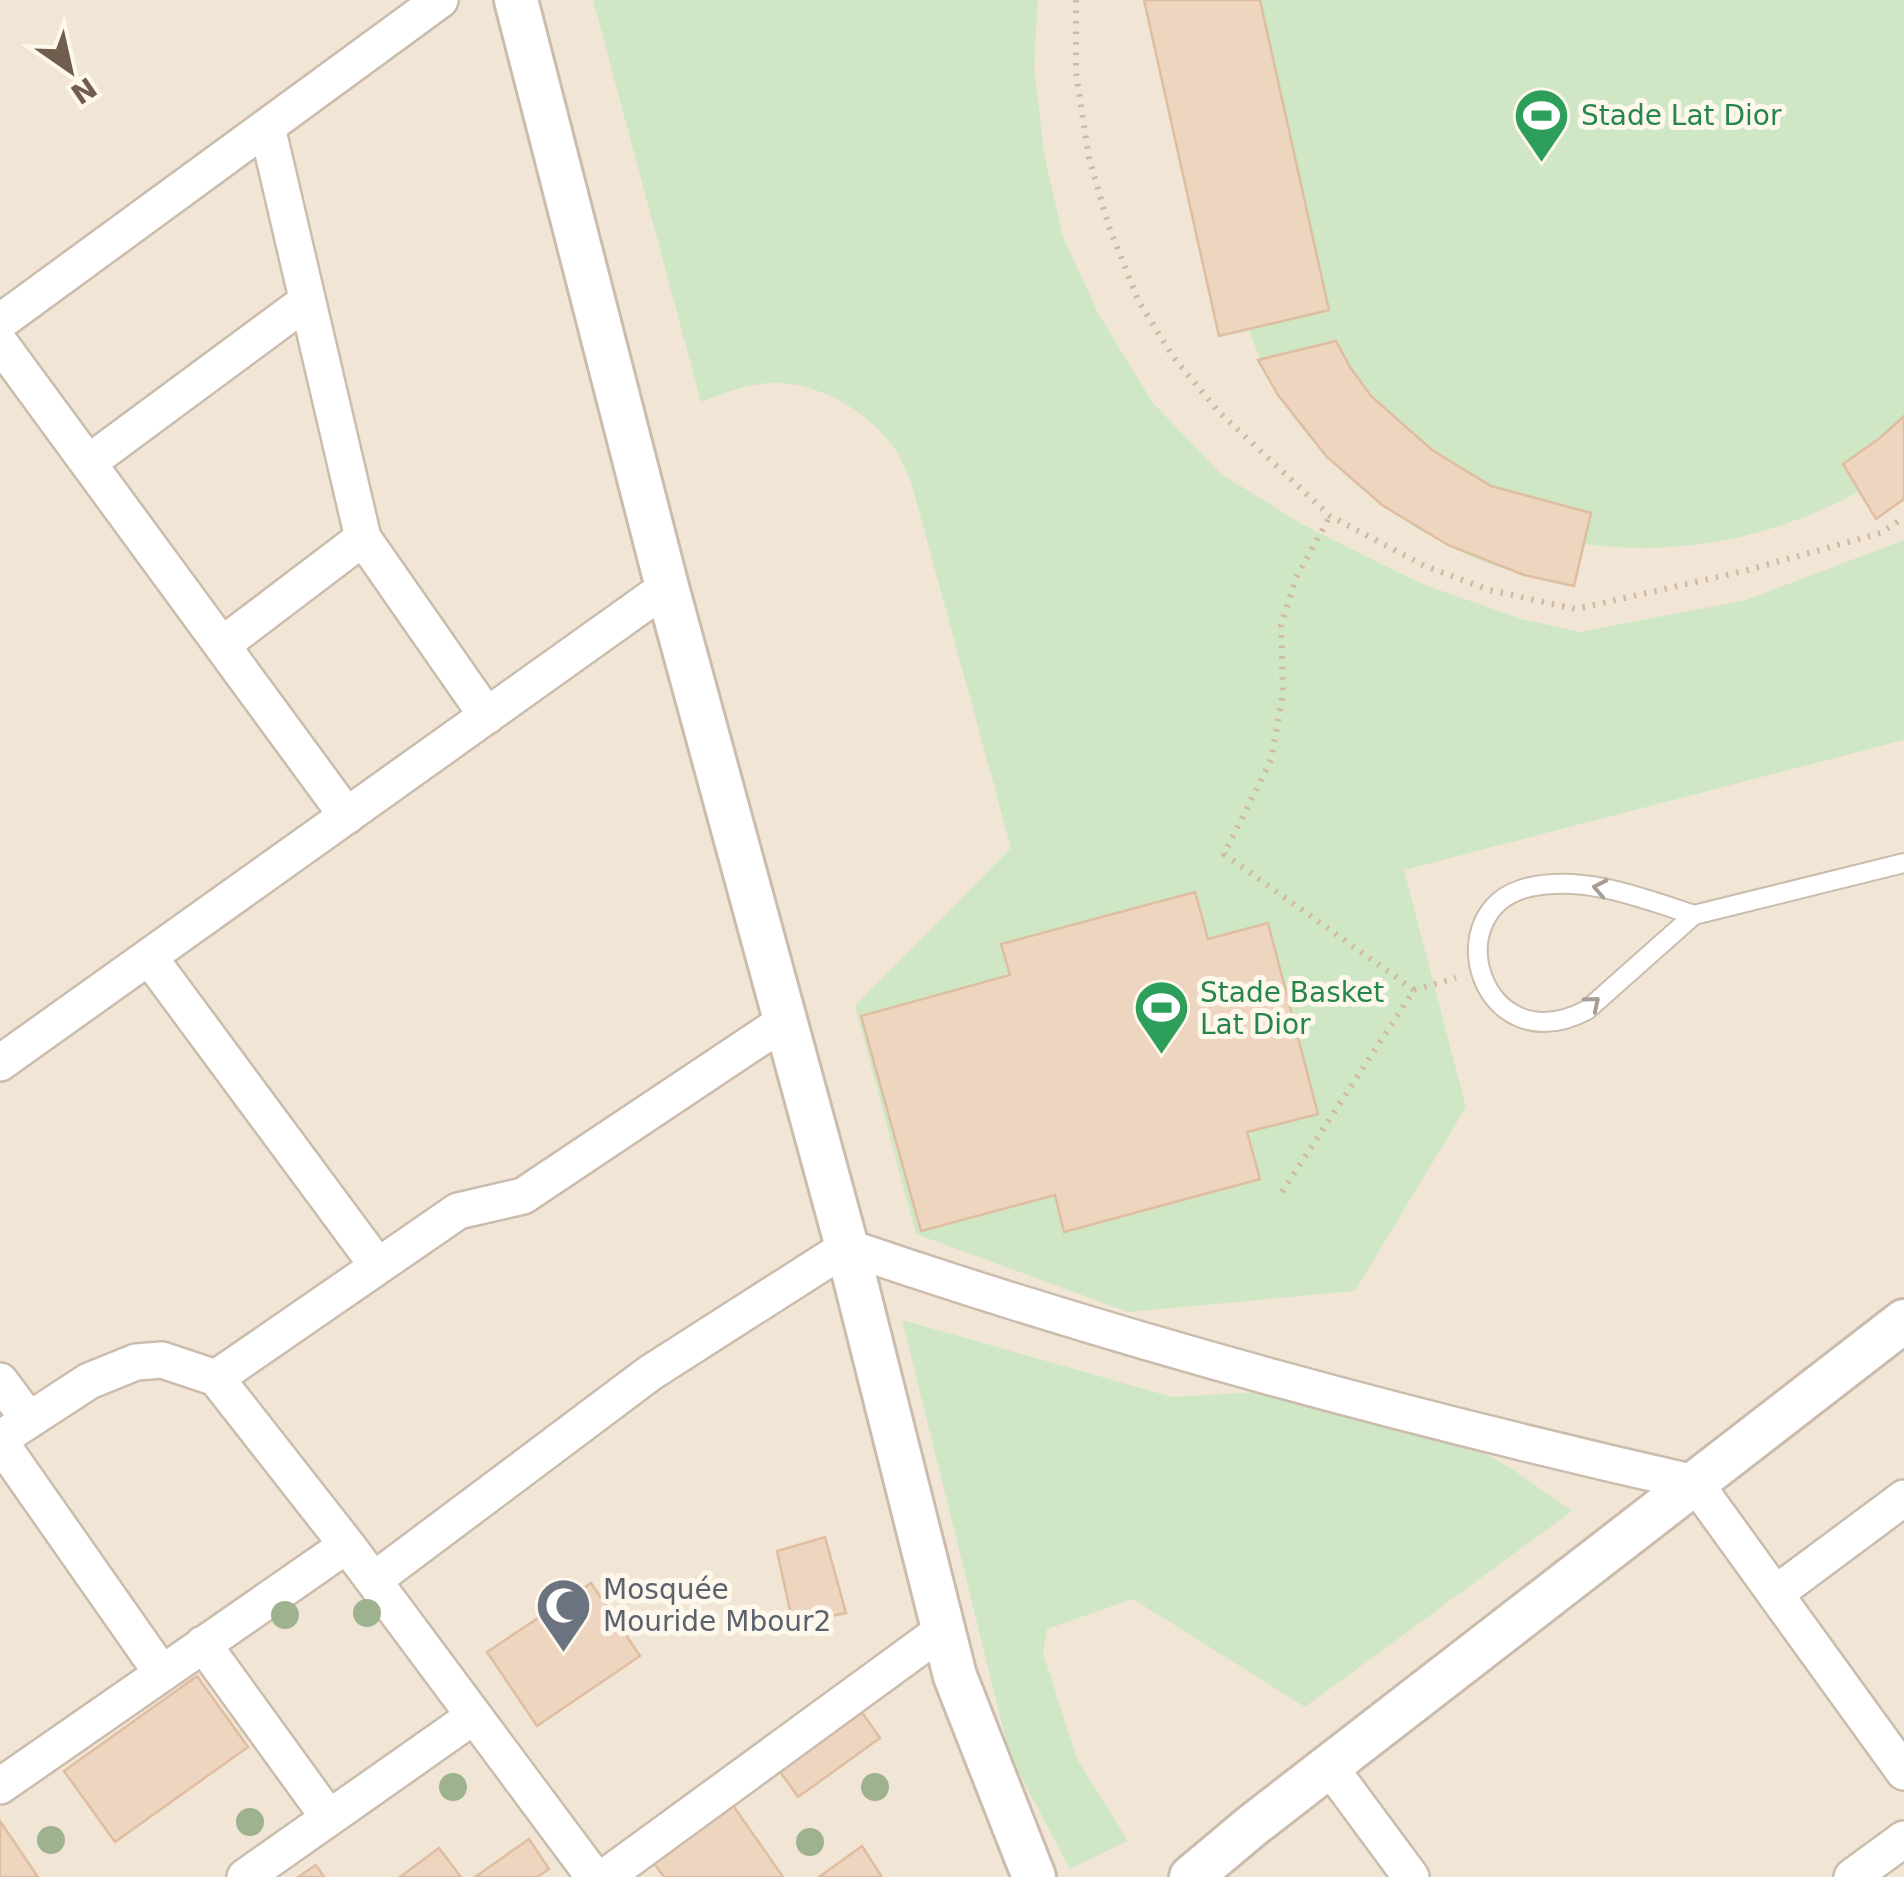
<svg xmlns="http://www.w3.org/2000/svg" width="1904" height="1877" viewBox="0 0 1904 1877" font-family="'DejaVu Sans',sans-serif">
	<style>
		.residential { fill: #f1e6d5 }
		.green { fill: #d0e7c5 }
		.building { fill: #eed5bf; stroke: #dfbda1; stroke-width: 2.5 }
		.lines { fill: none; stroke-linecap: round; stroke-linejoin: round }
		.service-casing { stroke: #cbbcad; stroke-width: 22 }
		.minor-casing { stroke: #cbbcad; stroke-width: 40 }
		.tertiary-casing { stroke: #cbbcad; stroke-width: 48 }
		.path { stroke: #d2b9a3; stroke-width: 6; stroke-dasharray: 2.5 8; stroke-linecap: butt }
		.service { stroke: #fff; stroke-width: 18 }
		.minor { stroke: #fff; stroke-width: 35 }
		.tertiary { stroke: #fff; stroke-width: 42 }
		.tree { fill: #9fb28f }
		.oneway { stroke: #aa9e94 }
		.labels { text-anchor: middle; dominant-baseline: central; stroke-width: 10; stroke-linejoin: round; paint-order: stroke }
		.leisure-label { font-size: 28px; fill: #27864d; stroke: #fdf8eb; text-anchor: start }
		.worship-label { font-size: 28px; fill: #5b616d; stroke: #fdf8eb; text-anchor: start }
	</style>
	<rect width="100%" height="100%" fill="#faf4e6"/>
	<path class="residential" d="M0,0h1904v1877h-1904z"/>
	<path class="green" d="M593,0h445l-4,66 10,87 19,84 36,78 54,88 68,71 84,52 117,58 100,35 58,13 166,-32 158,-60v200l-500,130 62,237 -111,184 -227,21 -212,-78 -61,-228 156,-158 -100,-366c-4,-9 -8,-19 -13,-28 -23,-40 -83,-75 -130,-71 -24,2 -45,10 -67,19z
		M1144,0h760v499l-28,20 -18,-27c-85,46 -178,65 -274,52l-10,42c-32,-7 -65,-14 -95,-26 -100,-42 -198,-125 -230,-231l-30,7z
		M902,1320l270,77 87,-5 104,12 66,17 83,48 60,42 -267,196 -172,-108 -86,30 -4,24 34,106 51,82 -58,28 -60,-113z"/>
	<path class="building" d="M1144,0h116l69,310 -110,26z
		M1336,341l14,26 21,29 61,54 59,36 100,27 -17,73 -50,-11 -76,-30 -66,-40 -55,-48 -49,-62 -20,-35z
		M1904,416v83l-28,20 -33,-55 37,-26z
		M1195,892l13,47 60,-16 50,191 -71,18 13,47 -196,53 -9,-37 -134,36 -60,-215 149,-41 -9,-31z
		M825,1537l21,76 -53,11 -16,-73z
		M591,1583l49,73 -103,70 -50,-74z
		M197,1676l51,71 -133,95 -51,-71z
		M861,1711l19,27 -82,59 -19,-27z
		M732,1804l51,73h-119l-13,-18z
		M0,1821l38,56h-38z
		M529,1839l20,30 -12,8h-62z
		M862,1846l20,31h-63z
		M439,1848l22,29h-61z
		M316,1865l8,12h-26z"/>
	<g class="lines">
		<defs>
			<path id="service" d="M1694,915c-52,-17 -109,-40 -164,-28 -96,21 -49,179 57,123l107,-95 210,-52"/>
			<path id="minor" d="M267,127l96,411 124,178
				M0,322l440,-322
				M0,343l347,473
				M88,463l219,-162
				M222,645l141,-107
				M149,957l228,308
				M0,1063l667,-476
				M216,1378l242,-167 65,-15 262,-175
				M0,1381l29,39
				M0,1439l89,-58 47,-19 26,-2 54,18 131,167 247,332
				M0,1442l161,230
				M374,1580l276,-207 197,-126c278,95 562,171 848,236l209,289
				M1775,1594l129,-96
				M203,1644l126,174
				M1329,1766l82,111
				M0,1786l347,-241
				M245,1877l229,-161
				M605,1877l338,-247
				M1852,1877l52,-38"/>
			<path id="tertiary" d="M516,0l151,587 180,660 108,429 79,201
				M1191,1877l62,-52 651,-504"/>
		</defs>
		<use href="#service" class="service-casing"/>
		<use href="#minor" class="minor-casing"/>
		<use href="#tertiary" class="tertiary-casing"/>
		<path class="path" d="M1076,0v73l13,85 20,69 29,73 36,58 45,54 111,104 95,50 64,24 87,19 168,-38 137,-38 23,-16
			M1414,990l42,-12
			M1282,1192l132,-202 -190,-136 47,-94 12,-67 -2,-68 15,-47 34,-62"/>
		<use href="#service" class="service"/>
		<use href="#minor" class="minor"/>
		<use href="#tertiary" class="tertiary"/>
	</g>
	<g class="tree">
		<circle cx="367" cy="1613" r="14"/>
		<circle cx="285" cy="1615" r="14"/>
		<circle cx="453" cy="1787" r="14"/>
		<circle cx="875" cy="1787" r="14"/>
		<circle cx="250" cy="1822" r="14"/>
		<circle cx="51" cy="1840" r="14"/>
		<circle cx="810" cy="1842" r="14"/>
	</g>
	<defs><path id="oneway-chevron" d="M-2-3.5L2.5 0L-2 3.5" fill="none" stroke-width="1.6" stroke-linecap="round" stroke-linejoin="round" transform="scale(2.5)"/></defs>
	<g class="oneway">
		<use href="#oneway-chevron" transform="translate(1600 888) rotate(-169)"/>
		<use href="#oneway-chevron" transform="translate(1593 1003) rotate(-40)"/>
	</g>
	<defs>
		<symbol id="stadium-pin" viewBox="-11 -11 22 30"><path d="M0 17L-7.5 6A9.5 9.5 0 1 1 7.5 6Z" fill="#2e9e5b" stroke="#fdf8eb"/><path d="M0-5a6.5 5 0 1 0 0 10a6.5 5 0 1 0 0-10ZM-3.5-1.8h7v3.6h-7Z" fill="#fff"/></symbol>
		<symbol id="mosque-pin" viewBox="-11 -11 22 30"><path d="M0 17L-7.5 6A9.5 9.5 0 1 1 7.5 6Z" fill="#6b7280" stroke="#fdf8eb"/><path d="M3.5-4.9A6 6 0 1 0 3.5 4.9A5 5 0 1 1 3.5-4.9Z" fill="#fff"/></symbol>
	</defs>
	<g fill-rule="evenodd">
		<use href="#stadium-pin" x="1510" y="84" width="63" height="86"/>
		<use href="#stadium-pin" x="1130" y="976" width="63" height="86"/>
		<use href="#mosque-pin" x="532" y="1574" width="63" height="86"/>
	</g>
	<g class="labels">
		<g class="leisure-label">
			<text x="1581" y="115">Stade Lat Dior</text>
			<text x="1200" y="992">Stade Basket<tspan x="1200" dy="32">Lat Dior</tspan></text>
		</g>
		<g class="worship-label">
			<text x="603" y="1589">Mosquée<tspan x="603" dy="32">Mouride Mbour2</tspan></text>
		</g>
	</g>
	<g transform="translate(70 70) rotate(146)" stroke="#fdf8eb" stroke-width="8" paint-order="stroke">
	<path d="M0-8L18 38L0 25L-18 38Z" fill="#715d4d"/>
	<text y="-15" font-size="28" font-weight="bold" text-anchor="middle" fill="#715d4d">N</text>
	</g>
</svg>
